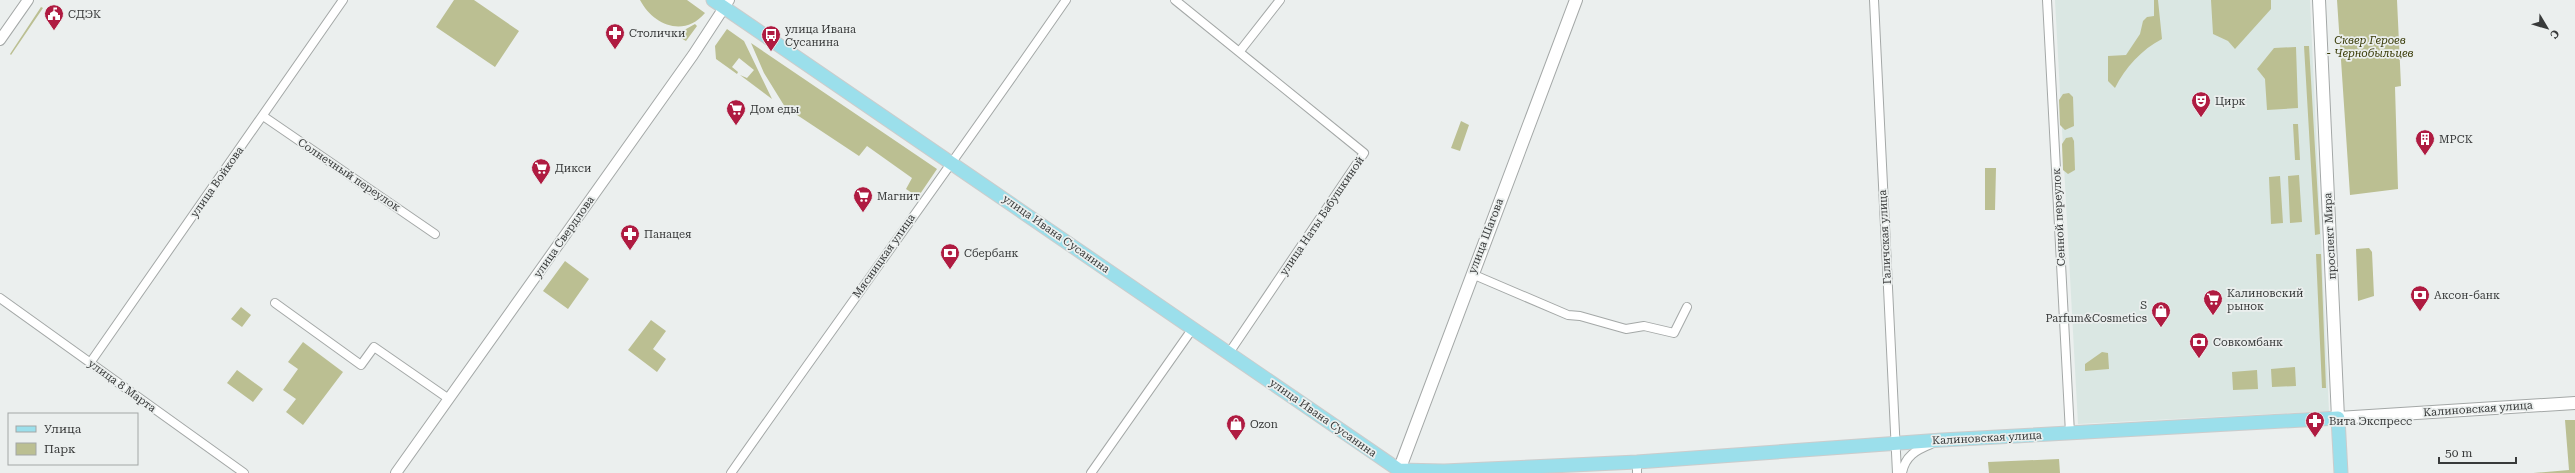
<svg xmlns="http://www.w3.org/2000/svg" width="2575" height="473" viewBox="0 0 2575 473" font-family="'Roboto Serif',serif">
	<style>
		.built { fill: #dae7e3 }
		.green { fill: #bbbf92 }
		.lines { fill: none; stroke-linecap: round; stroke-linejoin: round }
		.minor-casing { stroke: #a4a8a7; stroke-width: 10 }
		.tertiary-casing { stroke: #a4a8a7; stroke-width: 12 }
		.secondary-casing { stroke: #a4a8a7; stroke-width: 14 }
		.primary-casing { stroke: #cbcccc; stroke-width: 15 }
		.minor { stroke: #fff; stroke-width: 8 }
		.tertiary { stroke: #fff; stroke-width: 10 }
		.secondary { stroke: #fff; stroke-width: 12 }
		.primary { stroke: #9bdfeb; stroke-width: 13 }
		.labels { text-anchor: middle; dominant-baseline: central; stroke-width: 3.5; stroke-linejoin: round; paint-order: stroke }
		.poi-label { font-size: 11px; fill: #383a3a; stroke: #ebefee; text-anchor: start }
		.park-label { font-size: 11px; font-style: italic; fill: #383a06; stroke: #ebefee }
		.street-label { font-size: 11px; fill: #383a3a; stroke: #ebefee }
	</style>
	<rect width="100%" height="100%" fill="#ebefee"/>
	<path class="built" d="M2055,0h255l19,411 -251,13z"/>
	<path class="green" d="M454,0h20l45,31 -24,36 -59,-40z
		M640,0h47l18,13c-21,25 -52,12 -65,-13z
		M2154,0h4l4,39c-20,10 -37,29 -47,49l-7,-7v-25l18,-1 14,-21 3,-13 4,-4 7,-1z
		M2211,0h60v9l-36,40 -7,-8 -15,-7z
		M2337,0h60l4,86 -6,1 3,102 -48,6z
		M41,7l2,1 -32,47 -1,-1z
		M695,24l2,2 -11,15 -7,-4v-4z
		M727,29l17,12 28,58 -32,-24 7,3 7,-8 -15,-12 -7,9 6,5 -1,2 -21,-15 -1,-13z
		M751,43l186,126 -19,28 -12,-8 6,-11 -45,-32 -8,10 -74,-49 -21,-34z
		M2304,46h5l11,188 -5,1z
		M2296,47l2,61 -31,2 -2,-31 -8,-10 17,-21z
		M2069,93l4,4 1,29 -9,4 -5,-5 -1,-25 4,-6z
		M1461,121l8,4 -9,26 -9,-3z
		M2293,124h5l2,36h-5z
		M2072,137l2,4 1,29 -7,4 -5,-4 -1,-26 4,-6z
		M1985,168h11l-1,42h-10z
		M2299,175l3,47 -12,1 -2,-47z
		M2280,176l3,47 -12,1 -2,-47z
		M2369,248l3,4 2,44 -16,5 -2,-52z
		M2316,254h5l5,134h-4z
		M565,261l24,18 -21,30 -25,-18z
		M241,307l10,8 -9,12 -11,-8z
		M651,320l15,11 -13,18 13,10 -9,13 -29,-22z
		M303,342l40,30 -40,53 -17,-13 10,-13 -13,-9 15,-21 -10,-7z
		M2102,352l6,1 1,16 -24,2v-7z
		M2295,367l1,19 -24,1 -1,-18z
		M237,370l26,19 -10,13 -26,-19z
		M2257,370l1,19 -25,1 -1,-18z
		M2565,420h10v53h-42l36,-3z
		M2059,459l1,14h-71l-1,-11z"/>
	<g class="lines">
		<defs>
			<path id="minor" d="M1175,0l189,153 -135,200
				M1874,0l23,473
				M2047,0l23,433
				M1240,51l40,-51
				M263,116l172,118
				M1472,274l96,41 12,1 46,13 18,-3 30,7 13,-26
				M0,298l244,175
				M275,303l86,62 13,-18 75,52
				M90,363l253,-363
				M731,473c111,-158 225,-314 335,-473
				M1091,473l102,-145
				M1637,473v-11
				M1902,473c3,-17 14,-23 29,-29"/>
			<path id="tertiary" d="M0,40l28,-40
				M396,473l297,-418 36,-55"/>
			<path id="secondary" d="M2319,0l19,418 237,-15
				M1398,473l178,-473"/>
			<path id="primary" d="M713,0l686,470 45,1 193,-9 305,-22 396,-22 3,55"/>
		</defs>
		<use href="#minor" class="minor-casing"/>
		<use href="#tertiary" class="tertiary-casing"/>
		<use href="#secondary" class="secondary-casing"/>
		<use href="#primary" class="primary-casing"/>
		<use href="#minor" class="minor"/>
		<use href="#tertiary" class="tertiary"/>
		<use href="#secondary" class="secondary"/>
		<use href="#primary" class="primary"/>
	</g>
	<defs>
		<symbol id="civic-pin" viewBox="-11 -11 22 30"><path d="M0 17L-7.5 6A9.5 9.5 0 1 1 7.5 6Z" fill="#af1b41" stroke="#ebefee"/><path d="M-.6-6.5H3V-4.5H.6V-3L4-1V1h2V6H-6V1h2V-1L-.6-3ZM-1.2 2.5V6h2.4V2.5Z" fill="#fff"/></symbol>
		<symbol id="pharmacy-pin" viewBox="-11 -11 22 30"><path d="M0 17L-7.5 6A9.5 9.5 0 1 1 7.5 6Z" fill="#af1b41" stroke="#ebefee"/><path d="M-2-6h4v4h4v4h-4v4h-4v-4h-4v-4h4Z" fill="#fff"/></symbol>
		<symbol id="bus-pin" viewBox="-11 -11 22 30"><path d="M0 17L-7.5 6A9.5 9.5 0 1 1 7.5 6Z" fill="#af1b41" stroke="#ebefee"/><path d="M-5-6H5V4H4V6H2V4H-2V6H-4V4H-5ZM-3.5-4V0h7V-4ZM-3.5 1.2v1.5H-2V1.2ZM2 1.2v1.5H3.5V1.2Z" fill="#fff"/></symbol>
		<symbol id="theatre-pin" viewBox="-11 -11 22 30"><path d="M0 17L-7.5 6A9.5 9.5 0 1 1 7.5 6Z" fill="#af1b41" stroke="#ebefee"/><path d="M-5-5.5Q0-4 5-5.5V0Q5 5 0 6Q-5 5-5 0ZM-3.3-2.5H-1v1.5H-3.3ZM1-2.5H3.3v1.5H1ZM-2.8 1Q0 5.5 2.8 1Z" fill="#fff"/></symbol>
		<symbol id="supermarket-pin" viewBox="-11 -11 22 30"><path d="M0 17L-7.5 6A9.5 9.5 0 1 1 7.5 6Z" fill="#af1b41" stroke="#ebefee"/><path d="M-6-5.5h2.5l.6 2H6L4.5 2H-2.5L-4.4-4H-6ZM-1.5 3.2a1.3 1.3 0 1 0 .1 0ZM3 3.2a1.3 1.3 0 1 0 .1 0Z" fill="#fff"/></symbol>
		<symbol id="building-pin" viewBox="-11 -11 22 30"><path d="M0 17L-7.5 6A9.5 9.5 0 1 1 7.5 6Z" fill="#af1b41" stroke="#ebefee"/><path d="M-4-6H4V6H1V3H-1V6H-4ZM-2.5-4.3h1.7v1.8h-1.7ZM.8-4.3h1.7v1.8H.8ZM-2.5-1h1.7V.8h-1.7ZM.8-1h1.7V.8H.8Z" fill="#fff"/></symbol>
		<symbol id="bank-pin" viewBox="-11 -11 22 30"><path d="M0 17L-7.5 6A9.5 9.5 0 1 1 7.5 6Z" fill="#af1b41" stroke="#ebefee"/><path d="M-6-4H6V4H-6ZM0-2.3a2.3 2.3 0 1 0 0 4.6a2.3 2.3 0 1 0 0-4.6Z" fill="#fff"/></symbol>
		<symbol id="shop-pin" viewBox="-11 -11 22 30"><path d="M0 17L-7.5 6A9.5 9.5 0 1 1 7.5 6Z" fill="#af1b41" stroke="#ebefee"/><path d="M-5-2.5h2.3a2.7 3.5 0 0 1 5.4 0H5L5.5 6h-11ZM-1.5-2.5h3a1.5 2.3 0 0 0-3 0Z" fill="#fff"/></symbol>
	</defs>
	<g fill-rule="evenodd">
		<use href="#civic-pin" x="43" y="3" width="22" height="30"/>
		<use href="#pharmacy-pin" x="604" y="22" width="22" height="30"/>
		<use href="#bus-pin" x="760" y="24" width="22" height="30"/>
		<use href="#theatre-pin" x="2190" y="90" width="22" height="30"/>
		<use href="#supermarket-pin" x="725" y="98" width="22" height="30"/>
		<use href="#building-pin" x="2414" y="128" width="22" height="30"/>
		<use href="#supermarket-pin" x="530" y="157" width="22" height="30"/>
		<use href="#supermarket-pin" x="852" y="185" width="22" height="30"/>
		<use href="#pharmacy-pin" x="619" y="223" width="22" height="30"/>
		<use href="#bank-pin" x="939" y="242" width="22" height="30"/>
		<use href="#bank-pin" x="2409" y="284" width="22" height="30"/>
		<use href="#supermarket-pin" x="2202" y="288" width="22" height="30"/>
		<use href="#shop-pin" x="2150" y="300" width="22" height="30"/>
		<use href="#bank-pin" x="2188" y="331" width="22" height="30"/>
		<use href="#pharmacy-pin" x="2304" y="410" width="22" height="30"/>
		<use href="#shop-pin" x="1225" y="413" width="22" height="30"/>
	</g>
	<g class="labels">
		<g class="poi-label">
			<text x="68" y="14">СДЭК</text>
			<text x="785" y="29">улица Ивана<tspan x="785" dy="13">Сусанина</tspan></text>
			<text x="629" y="33">Столички</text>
			<text x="2215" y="101">Цирк</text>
			<text x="750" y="109">Дом еды</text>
			<text x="2439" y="139">МРСК</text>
			<text x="555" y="168">Дикси</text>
			<text x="877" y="196">Магнит</text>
			<text x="644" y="234">Панацея</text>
			<text x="964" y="253">Сбербанк</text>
			<text x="2227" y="293">Калиновский<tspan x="2227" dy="13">рынок</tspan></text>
			<text x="2434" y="295">Аксон-банк</text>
			<text x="2147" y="305" text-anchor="end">S<tspan x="2147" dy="13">Parfum&amp;Cosmetics</tspan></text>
			<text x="2213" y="342">Совкомбанк</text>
			<text x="2329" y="421">Вита Экспресс</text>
			<text x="1250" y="424">Ozon</text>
		</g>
		<g class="park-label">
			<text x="2370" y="40">Сквер Героев<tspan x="2370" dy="13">- Чернобыльцев</tspan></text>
		</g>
		<g class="street-label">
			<text transform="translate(349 175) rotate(34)">Солнечный переулок</text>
			<text transform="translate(217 182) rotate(-55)">улица Войкова</text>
			<text transform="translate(1322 216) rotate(-56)">улица Наты Бабушкиной</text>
			<text transform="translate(2059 217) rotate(-93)">Сенной переулок</text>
			<text transform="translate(1056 234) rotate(35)">улица Ивана Сусанина</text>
			<text transform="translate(1486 236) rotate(-69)">улица Шагова</text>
			<text transform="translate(2330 236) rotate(-93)">проспект Мира</text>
			<text transform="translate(564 237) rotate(-55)">улица Свердлова</text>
			<text transform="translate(1885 237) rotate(-93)">Галичская улица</text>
			<text transform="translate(884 256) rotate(-55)">Мясницкая улица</text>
			<text transform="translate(122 386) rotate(36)">улица 8 Марта</text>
			<text transform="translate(2478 409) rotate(-4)">Калиновская улица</text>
			<text transform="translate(1323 418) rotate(35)">улица Ивана Сусанина</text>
			<text transform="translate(1987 438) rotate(-3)">Калиновская улица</text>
		</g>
	</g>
	<rect x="8" y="413" width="130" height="52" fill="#ebefee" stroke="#a3a7a6"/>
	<rect x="16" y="426" width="20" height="6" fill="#9bdfeb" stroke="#a3a7a6"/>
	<text x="44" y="433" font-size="12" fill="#383a3a">Улица</text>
	<rect x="16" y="443" width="20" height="12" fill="#bbbf92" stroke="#a3a7a6"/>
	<text x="44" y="453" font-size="12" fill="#383a3a">Парк</text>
	<g transform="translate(2547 28) rotate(128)" stroke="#ebefee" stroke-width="3" paint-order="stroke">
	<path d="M0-3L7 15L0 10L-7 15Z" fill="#383a3a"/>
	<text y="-6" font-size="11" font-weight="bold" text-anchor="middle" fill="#383a3a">С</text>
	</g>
	<path d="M2439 457v6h77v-6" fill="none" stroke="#383a3a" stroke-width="2"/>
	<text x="2445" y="457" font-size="12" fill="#383a3a" stroke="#ebefee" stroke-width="3" paint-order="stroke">50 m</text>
</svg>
